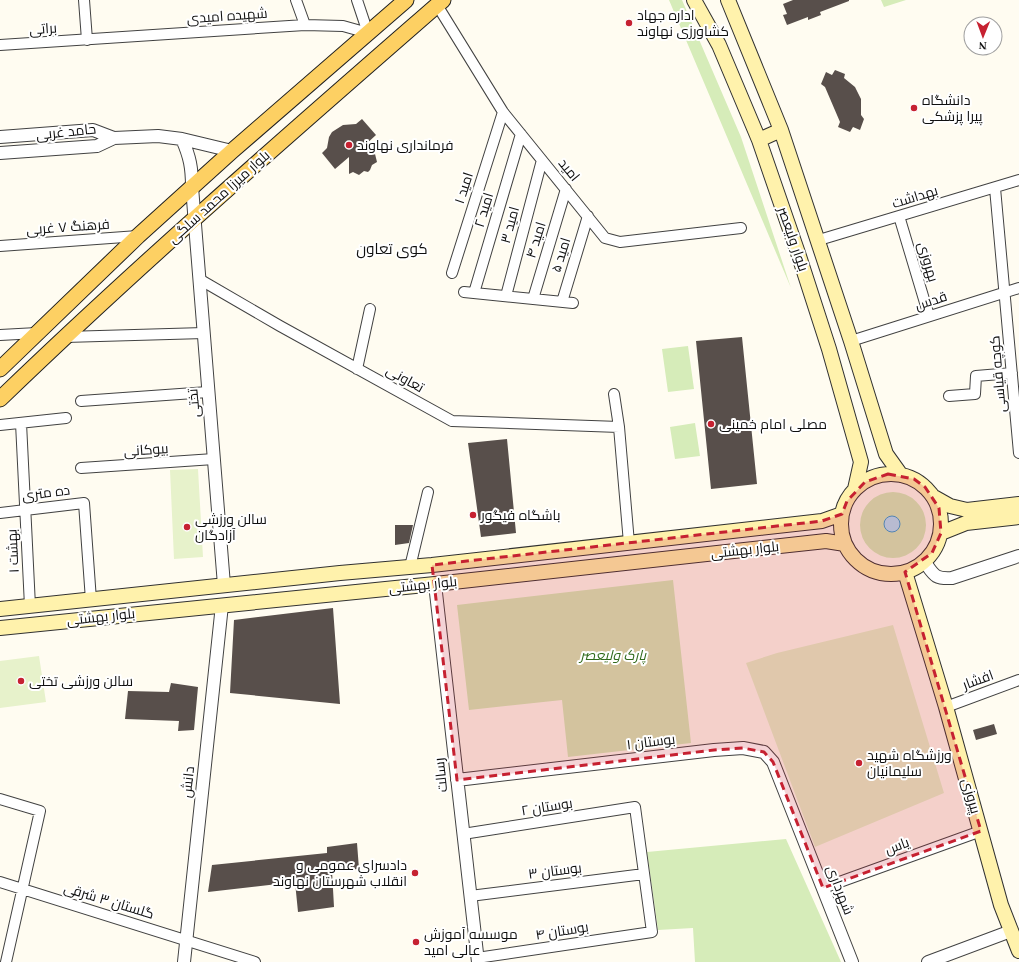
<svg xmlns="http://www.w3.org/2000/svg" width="1019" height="962" viewBox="0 0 1019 962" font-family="'Times New Roman',Cairo,serif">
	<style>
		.green { fill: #d6ecb9 }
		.pitch { fill: #e7f2cb }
		.water { fill: #b4e2f9; stroke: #379dd3 }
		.building { fill: #584f4b }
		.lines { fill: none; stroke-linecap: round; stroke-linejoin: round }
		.minor-casing { stroke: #424242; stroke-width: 12 }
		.tertiary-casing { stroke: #424242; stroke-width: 14 }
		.secondary-casing { stroke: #313131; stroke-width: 16 }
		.primary-casing { stroke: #202020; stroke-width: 17 }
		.minor { stroke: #fff; stroke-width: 10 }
		.tertiary { stroke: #fff; stroke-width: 12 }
		.secondary { stroke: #fff2ac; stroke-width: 14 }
		.primary { stroke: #fdd063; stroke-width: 15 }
		.marked { fill: #c62131; fill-opacity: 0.2; stroke: #c62131; stroke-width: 3; stroke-dasharray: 8 5; stroke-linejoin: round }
		.poi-dot { fill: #c62131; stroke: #fff; stroke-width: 1.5 }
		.labels { text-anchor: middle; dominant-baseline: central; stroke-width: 4; stroke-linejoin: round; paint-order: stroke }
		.poi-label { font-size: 14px; fill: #0f0f0f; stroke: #fff; text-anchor: start }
		.street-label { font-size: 14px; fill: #0f0f0f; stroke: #fff }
		.park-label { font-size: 14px; font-style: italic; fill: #306a1c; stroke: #fff }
		.neighbourhood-label { font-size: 15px; fill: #0f0f0f; stroke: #fff }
	</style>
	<rect width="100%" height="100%" fill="#fffcf1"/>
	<path class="green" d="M669,0h13l59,137 50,151z
		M881,0h25l-22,7z
		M688,346l6,43 -26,3 -6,-43z
		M695,423l5,33 -25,3 -5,-32z
		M860 525a33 33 0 1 1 66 0a33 33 0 1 1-66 0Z
		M673,580l18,163 -123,14 -6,-57 -93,10 -12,-105z
		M786,839l55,123h-146l-2,-34 -35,2 -11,-78z"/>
	<path class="pitch" d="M198,469l5,88 -29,2 -4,-89z
		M893,625l51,168 -129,54 -69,-184 31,-10z
		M39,656l7,46 -46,6v-47z"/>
	<path class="water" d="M884 524a8 8 0 1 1 16 0a8 8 0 1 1-16 0Z"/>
	<path class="building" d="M793,0h56v1l-29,11 1,3 -13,5v-3l-21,8 -4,-10 4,-1 -4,-10z
		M835,70l10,4 -1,4 11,9 6,12v16l3,4 -4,11 -7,-3 -3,5 -12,-5 2,-5 -15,-35 -4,-3 5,-12 6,3z
		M362,119l14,16 -12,11 12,4 -1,4 2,8 -5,3 -2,5 -2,2 -4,-1 -5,4 -6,-3 -4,2v-17l-14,12 -13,-16 5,-5 2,-11 3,-5 11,-7 13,-1z
		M742,337l15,147 -46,5 -15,-148z
		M507,439l9,94 -35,4 -13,-94z
		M395,525h18l-4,18 -14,2z
		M333,608l7,96 -110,-11 4,-73z
		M171,683l27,4 -4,43 -16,1 1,-10 -54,-2 3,-28 41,1z
		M994,724l3,10 -21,6 -3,-10z
		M357,843l2,26 -27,2 2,36 -36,5 -3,-30 -87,10 4,-27 115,-12v-6z"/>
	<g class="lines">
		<defs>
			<path id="minor" d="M84,0l3,40
				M296,0l9,25
				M357,0l11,33
				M437,5l66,107 102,126 15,4 121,-14
				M0,45l305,-20 38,1 25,7
				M995,188l24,265
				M899,216l30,100
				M819,240l200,-60
				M0,246l138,-10
				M452,273l51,-161
				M199,279l81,47 172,95 167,6
				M464,292l109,11
				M474,293l47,-159
				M506,296l36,-136
				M533,299l33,-110
				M562,302l26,-86
				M0,335l37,-2
				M65,337l139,-4
				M851,341l168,-53
				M357,369l13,-60
				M614,394l5,33 10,116
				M949,396l26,-2 1,-18 36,-3
				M81,401l127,-9
				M21,423l9,183
				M0,425l66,-7
				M81,468l133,-9
				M0,513l84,-10 7,97
				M410,567l18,-75
				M946,707l73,-27
				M0,799l40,12 -34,151
				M463,834l172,-27 17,125 -175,26
				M0,882l255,80
				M823,888l158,-57
				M470,896l174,-22"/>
			<path id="tertiary" d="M0,137l93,-7 21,8
				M182,139c8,18 10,29 10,48l32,398
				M0,153l97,-7 17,-8 44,-2 24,3 50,12
				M924,561c10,14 10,18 28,17l67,-22
				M435,584l43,378
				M457,780l257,-30 29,-2 21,4 9,10 79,200
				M184,962l38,-357
				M928,962l83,-31"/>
			<path id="secondary" d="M694,0l25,45 40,95 39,113 31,96 32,113 -6,27
				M728,0l53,130 70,211 35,113 15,21
				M759,140l22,-10
				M841 524a50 50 0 1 1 100 0a50 50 0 1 1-100 0Z
				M934,497l16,9 17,4 52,-6
				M941,533l25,-10 53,-6
				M905,572l41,135 55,198 18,46
				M0,609l340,-36 92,-8 390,-44 20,-7
				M0,628l435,-44 391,-43 19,3"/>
			<path id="primary" d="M0,369l138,-133 94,-85 174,-151
				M0,399c143,-138 293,-268 443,-399"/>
		</defs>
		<use href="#minor" class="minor-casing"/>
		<use href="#tertiary" class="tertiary-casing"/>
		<use href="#secondary" class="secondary-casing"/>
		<use href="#primary" class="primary-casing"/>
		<use href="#minor" class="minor"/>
		<use href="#tertiary" class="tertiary"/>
		<use href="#secondary" class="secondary"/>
		<use href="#primary" class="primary"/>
	</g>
	<path class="marked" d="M888,474l26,5 11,8 14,21 2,25 -9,20 -27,19 76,259 -158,57 -50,-126 -9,-10 -21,-4 -29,2 -257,30 -25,-215 390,-44 20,-7 5,-13 18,-19z"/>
	<g class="poi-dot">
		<circle cx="629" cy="23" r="4"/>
		<circle cx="914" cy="108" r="4"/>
		<circle cx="349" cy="145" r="4"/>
		<circle cx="711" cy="424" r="4"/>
		<circle cx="473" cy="515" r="4"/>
		<circle cx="187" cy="527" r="4"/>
		<circle cx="21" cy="681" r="4"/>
		<circle cx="859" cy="763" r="4"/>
		<circle cx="415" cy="873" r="4"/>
		<circle cx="416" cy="942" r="4"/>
	</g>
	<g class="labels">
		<g class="poi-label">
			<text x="637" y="15">اداره جهاد<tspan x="637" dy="16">کشاورزی نهاوند</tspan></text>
			<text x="922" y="100">دانشگاه<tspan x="922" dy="16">پیرا پزشکی</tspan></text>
			<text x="357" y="145">فرمانداری نهاوند</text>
			<text x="719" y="424">مصلی امام خمینی</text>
			<text x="481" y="515">باشگاه فیگور</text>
			<text x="195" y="519">سالن ورزشی<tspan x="195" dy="16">آزادگان</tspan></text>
			<text x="29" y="681">سالن ورزشی تختی</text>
			<text x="867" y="755">ورزشگاه شهید<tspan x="867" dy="16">سلیمانیان</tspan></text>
			<text x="407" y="865" text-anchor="end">دادسرای عمومی و<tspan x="407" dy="16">انقلاب شهرستان نهاوند</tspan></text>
			<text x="424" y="934">موسسه آموزش<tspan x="424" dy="16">عالی امید</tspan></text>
		</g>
		<g class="street-label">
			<text transform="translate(227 16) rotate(-4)">شهیده امیدی</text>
			<text transform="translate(43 29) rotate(-4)">براتی</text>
			<text transform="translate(66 132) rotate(-6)">حامد غربی</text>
			<text transform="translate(569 170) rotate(51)">امید</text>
			<text transform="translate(464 188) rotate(-72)">امید ۱</text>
			<text transform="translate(219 197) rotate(-42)">بلوار میرزا محمد سلگی</text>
			<text transform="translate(915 197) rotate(-17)">بهداشت</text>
			<text transform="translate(484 210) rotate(-73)">امید ۲</text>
			<text transform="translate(510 225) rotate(-75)">امید ۳</text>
			<text transform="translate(68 227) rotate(-4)">فرهنگ ۷ غربی</text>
			<text transform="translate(793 239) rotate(71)">بلوار ولیعصر</text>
			<text transform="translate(536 240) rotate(-73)">امید ۴</text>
			<text transform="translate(561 255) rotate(-73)">امید ۵</text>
			<text transform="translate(928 262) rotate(74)">بهروزی</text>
			<text transform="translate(931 301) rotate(-18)">قدس</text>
			<text transform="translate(998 374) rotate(-95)">کوچه قیاسی</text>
			<text transform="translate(405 379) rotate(29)">تعاونی</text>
			<text transform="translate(194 403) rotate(-95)">تختی</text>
			<text transform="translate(146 450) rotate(-4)">بیوکانی</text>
			<text transform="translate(46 493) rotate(-7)">ده متری</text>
			<text transform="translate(745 550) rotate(-6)">بلوار بهشتی</text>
			<text transform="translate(13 551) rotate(-93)">بهشت ۱</text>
			<text transform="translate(423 585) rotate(-6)">بلوار بهشتی</text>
			<text transform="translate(101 617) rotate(-6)">بلوار بهشتی</text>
			<text transform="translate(978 680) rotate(-20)">افشار</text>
			<text transform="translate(651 742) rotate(-7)">بوستان ۱</text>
			<text transform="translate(441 775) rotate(-96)">رسالت</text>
			<text transform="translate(188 782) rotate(-84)">دانش</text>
			<text transform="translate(971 796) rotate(74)">پیروزی</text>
			<text transform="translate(547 807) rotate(-9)">بوستان ۲</text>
			<text transform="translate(897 846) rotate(-20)">یاس</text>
			<text transform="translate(555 871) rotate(-7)">بوستان ۳</text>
			<text transform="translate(840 890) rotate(69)">شهرداری</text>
			<text transform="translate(109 901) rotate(17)">گلستان ۳ شرقی</text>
			<text transform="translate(562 931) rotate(-9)">بوستان ۴</text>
		</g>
		<g class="park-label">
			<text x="613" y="655">پارک ولیعصر</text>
		</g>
		<g class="neighbourhood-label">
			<text x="392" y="249">کوی تعاون</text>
		</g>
	</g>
	<g transform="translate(983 36) rotate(181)"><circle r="19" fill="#ffffff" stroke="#9f9f9f"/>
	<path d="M0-3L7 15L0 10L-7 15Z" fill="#c62131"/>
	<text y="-6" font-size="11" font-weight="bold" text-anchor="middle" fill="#0f0f0f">N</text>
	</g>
</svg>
